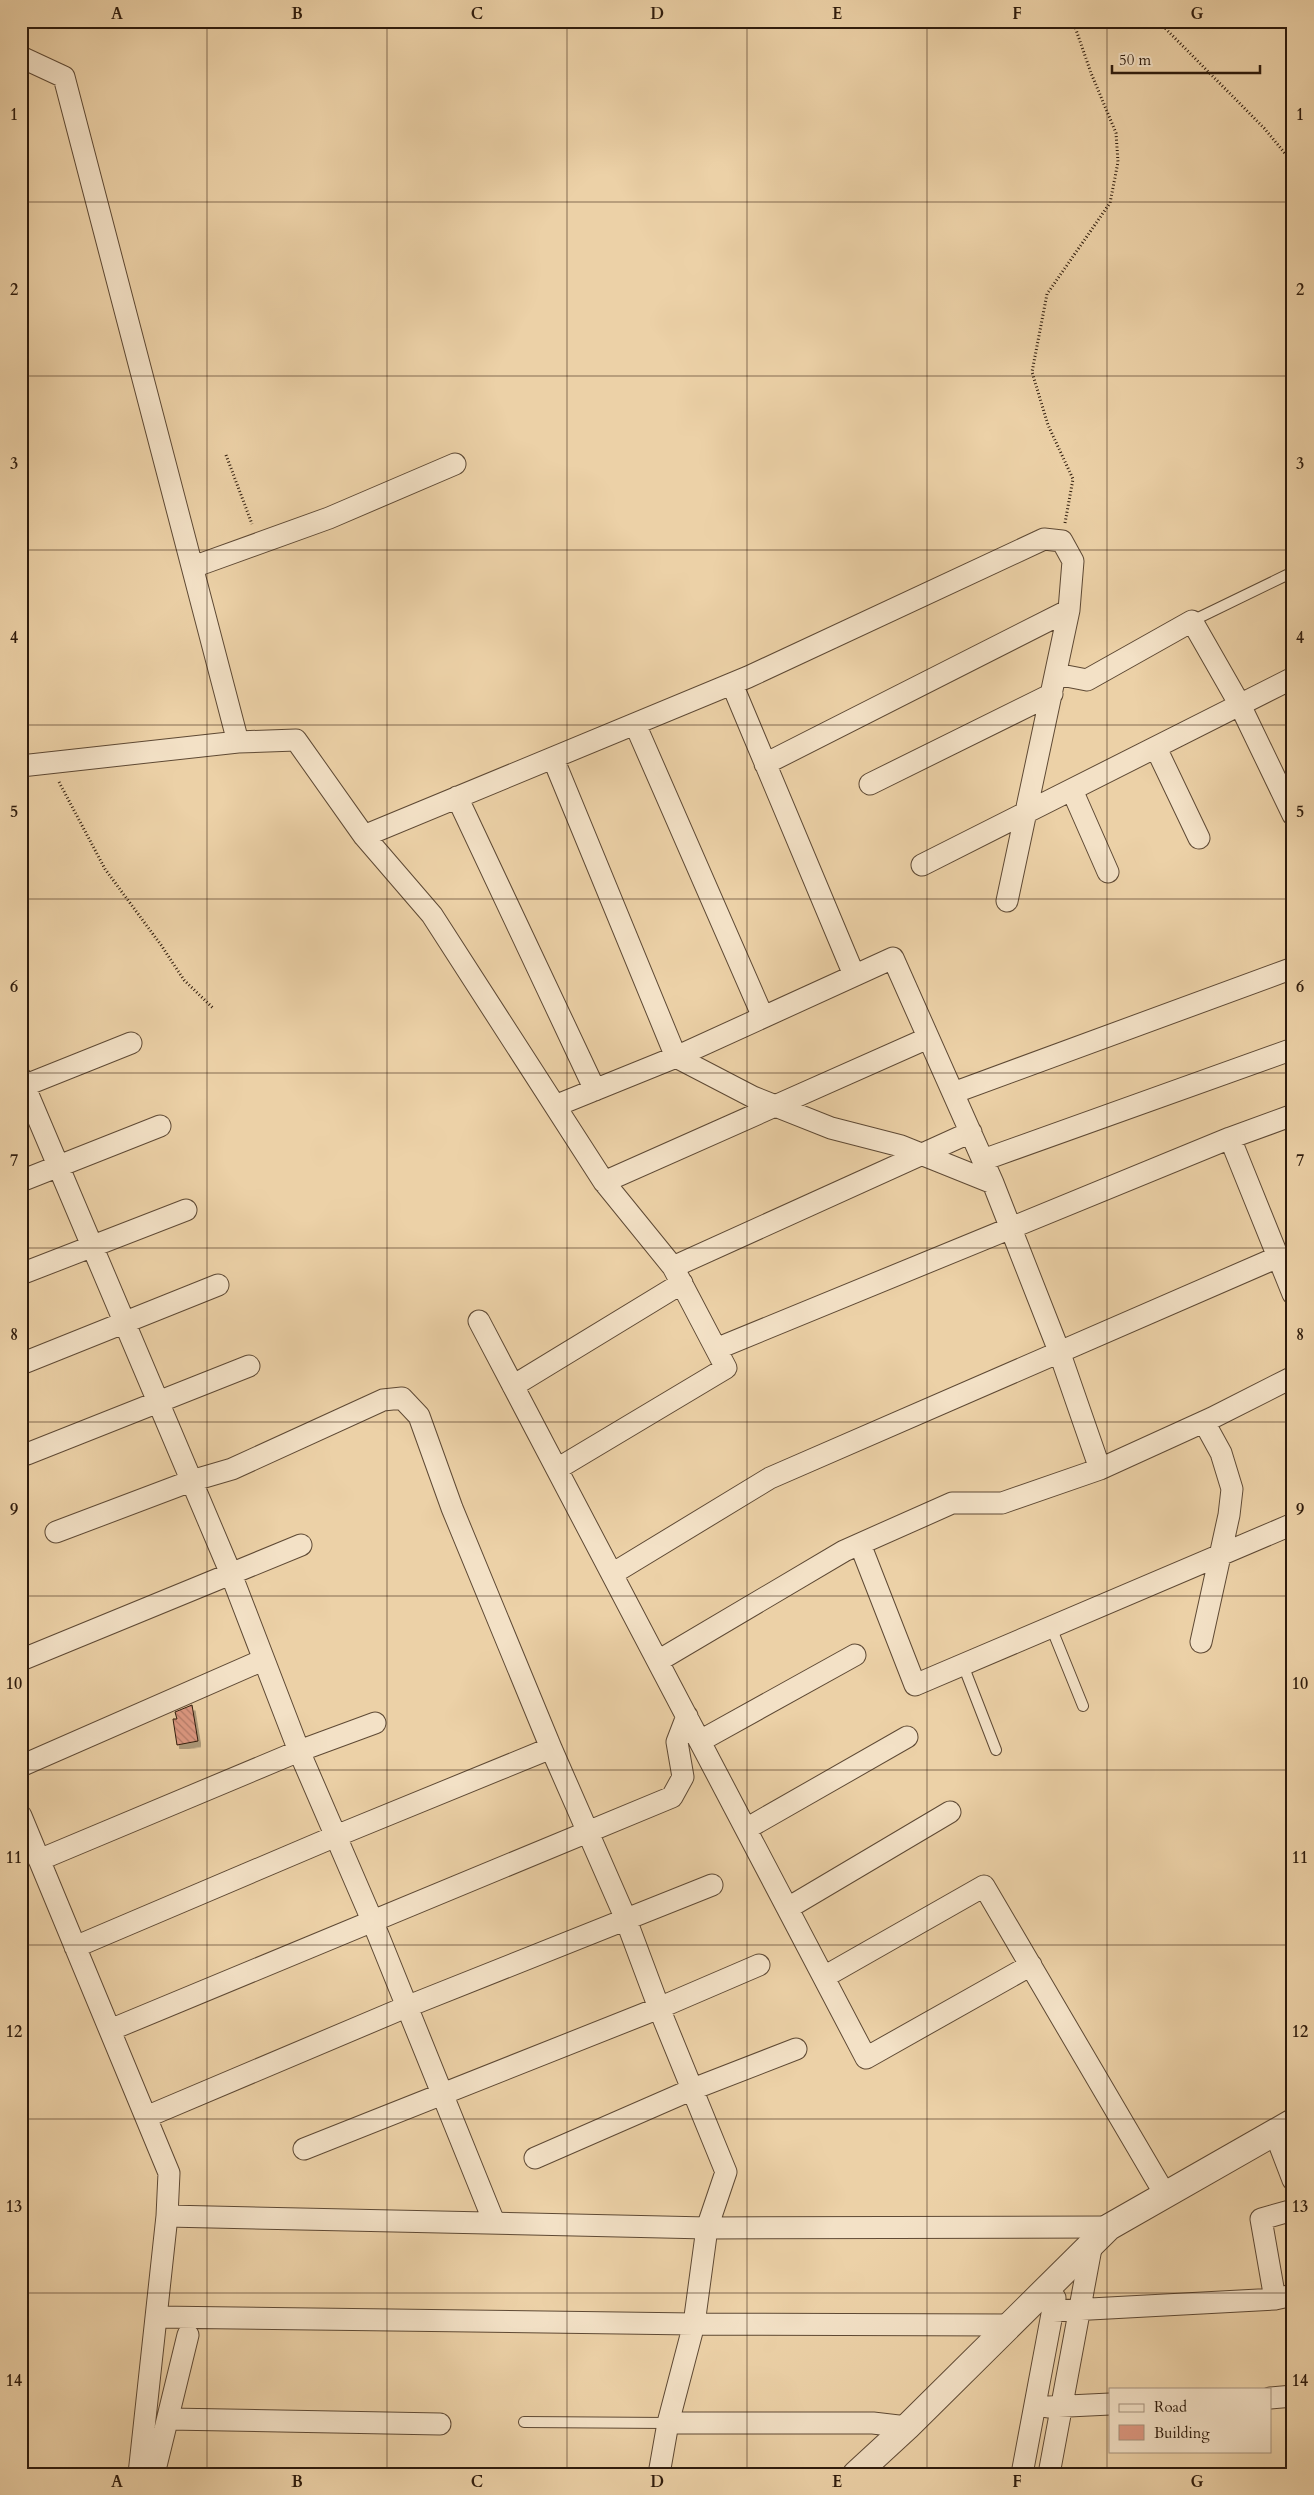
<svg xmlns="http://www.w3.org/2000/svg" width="1314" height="2495" viewBox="0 0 1314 2495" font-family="Cardo,serif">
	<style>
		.building { fill: url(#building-back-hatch); stroke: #2f1c0d; filter: url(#shadow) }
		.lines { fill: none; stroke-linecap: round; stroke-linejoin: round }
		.service-casing { stroke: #5e4934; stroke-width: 12 }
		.minor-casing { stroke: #5e4934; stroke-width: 23 }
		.tertiary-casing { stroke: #5e4934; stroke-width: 28 }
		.path { stroke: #2f1c0d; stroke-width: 3; stroke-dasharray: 1 2.5; stroke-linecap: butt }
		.service { stroke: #f3e1c6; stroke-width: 10 }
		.minor { stroke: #f3e1c6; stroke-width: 21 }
		.tertiary { stroke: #f3e1c6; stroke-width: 26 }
		.grid { fill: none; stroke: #2f1c0d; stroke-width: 1; stroke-opacity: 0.55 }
		.neatline { fill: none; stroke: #2f1c0d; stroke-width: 2 }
		.grid-label { font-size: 16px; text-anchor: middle; font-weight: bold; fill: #2f1c0d }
	</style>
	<defs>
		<pattern id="building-back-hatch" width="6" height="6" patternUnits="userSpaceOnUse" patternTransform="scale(1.25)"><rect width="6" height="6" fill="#dd9881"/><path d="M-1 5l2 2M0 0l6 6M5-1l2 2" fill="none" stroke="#b47b68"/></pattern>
		<filter id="shadow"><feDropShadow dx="3" dy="5.5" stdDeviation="0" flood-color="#0004"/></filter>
	</defs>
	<rect width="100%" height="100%" fill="#ecd1a7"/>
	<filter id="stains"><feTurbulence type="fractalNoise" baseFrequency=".004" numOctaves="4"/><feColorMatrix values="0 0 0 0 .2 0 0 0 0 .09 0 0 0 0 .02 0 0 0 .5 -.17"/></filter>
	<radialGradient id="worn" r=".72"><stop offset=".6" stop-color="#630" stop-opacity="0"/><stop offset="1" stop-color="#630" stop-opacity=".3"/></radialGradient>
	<path class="building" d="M192,1705l6,36 -21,4 -4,-26h4l-2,-7z"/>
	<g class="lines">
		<defs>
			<path id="service" d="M1192,621l101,-49
				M1051,1627l32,79
				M963,1665l33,85
				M524,2422l144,1"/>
			<path id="minor" d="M21,57l43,20 174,665
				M193,567l136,-49 126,-54
				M1056,674l31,6 105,-59 48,84 53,110
				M732,684l122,291
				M635,724l128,293
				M1156,748l43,90
				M553,758l123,299 77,40 78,31 70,18 92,37
				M765,764l304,-154
				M21,766l217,-24 58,-2 68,96 68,79 172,267 69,85 53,101 -169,101
				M870,784l182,-90
				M1072,790l36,82
				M457,797l138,293
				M364,836l384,-159 296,-138 18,2 11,20 -4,49 -62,291
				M922,865l371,-187
				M21,1078l210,496 68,177 73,169 122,302
				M21,1087l110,-44
				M953,1093l340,-125
				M555,1106l121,-49 217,-99 100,225 66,168 41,118
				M1230,1138l63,156
				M983,1160l310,-111
				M21,1181l139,-55
				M604,1182l324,-144
				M673,1267l298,-135
				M21,1274l165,-64
				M479,1321l387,737 165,-93
				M716,1349l514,-211 63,-23
				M21,1364l197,-79
				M513,1386l169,-103
				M27,1454l222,-88
				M56,1532l135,-51 41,-12 151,-69 19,-2 17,18 33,92 99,240 74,169 34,91 67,164 -19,56 -13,96 -26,99 -9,51
				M860,1544l55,141 378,-161
				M612,1574l158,-96 508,-221
				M1201,1642l28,-127 3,-26 -11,-36 -17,-31
				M21,1660l280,-115
				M658,1661l186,-110 108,-48h50l98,-34 112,-51 81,-41
				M700,1741l155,-86
				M21,1766l242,-106
				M21,1816l148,357 -2,43 -28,258
				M746,1829l161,-92
				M39,1860l260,-109 76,-28
				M788,1908l162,-96
				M75,1947l261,-111 215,-88
				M824,1977l160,-91 182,310
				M110,2030l562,-233 11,-20 -6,-35 10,-26
				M146,2117l260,-110 306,-122
				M1275,2133l18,47
				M304,2149l355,-141 100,-43
				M535,2158l158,-69 103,-40
				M167,2216l540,12 402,-1
				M1275,2299l-14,-80 32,-9
				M1053,2311l222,-12 18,-4
				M157,2317l537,7 314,1
				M1270,2398l23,-2
				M1048,2407l62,-3
				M168,2419l272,5
				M668,2423h205l34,4
				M154,2474l34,-139
				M1022,2474l33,-176
				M1049,2474l43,-231"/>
			<path id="tertiary" d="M856,2474l51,-47 202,-200 184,-105"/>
		</defs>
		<use href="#service" class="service-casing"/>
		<use href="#minor" class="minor-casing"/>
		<use href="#tertiary" class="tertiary-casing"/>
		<path class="path" d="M1158,21l106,107 29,35
			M226,455l26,69
			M1065,523l8,-44 -25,-54 -16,-53 15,-78 63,-91 8,-41 -2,-29 -25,-60 -18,-52
			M59,782l46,87 56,76 23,35 30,29"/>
		<use href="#service" class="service"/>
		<use href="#minor" class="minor"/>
		<use href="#tertiary" class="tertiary"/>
	</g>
	<path class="grid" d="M207,21v2453M387,21v2453M567,21v2453M747,21v2453M927,21v2453M1107,21v2453M21,202h1272M21,376h1272M21,550h1272M21,725h1272M21,899h1272M21,1073h1272M21,1248h1272M21,1422h1272M21,1596h1272M21,1770h1272M21,1945h1272M21,2119h1272M21,2293h1272"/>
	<rect width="1314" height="2495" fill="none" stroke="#ecd1a7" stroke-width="55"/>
	<rect x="1109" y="2388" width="162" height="65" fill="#f3e1c6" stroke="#a5927c"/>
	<rect x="1119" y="2404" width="25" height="8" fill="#f3e1c6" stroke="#a5927c"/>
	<text x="1154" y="2412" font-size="15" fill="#2f1c0d">Road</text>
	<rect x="1119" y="2425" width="25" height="15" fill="#dd9881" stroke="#a5927c"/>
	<text x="1154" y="2438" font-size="15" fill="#2f1c0d">Building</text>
	<path d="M1112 65v8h148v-8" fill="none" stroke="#2f1c0d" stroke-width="2.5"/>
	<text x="1119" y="65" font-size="15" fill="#2f1c0d" stroke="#f3e1c6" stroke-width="4" paint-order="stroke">50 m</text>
	<rect x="28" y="28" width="1258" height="2440" class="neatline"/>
	<g class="grid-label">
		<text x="117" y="19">A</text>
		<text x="297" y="19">B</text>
		<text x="477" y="19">C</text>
		<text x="657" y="19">D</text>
		<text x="837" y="19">E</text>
		<text x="1017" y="19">F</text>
		<text x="1197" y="19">G</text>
		<text x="14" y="120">1</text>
		<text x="1300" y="120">1</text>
		<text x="14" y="295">2</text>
		<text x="1300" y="295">2</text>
		<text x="14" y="469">3</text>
		<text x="1300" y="469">3</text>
		<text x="14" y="643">4</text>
		<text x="1300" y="643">4</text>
		<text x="14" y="817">5</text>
		<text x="1300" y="817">5</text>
		<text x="14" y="992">6</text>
		<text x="1300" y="992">6</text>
		<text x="14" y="1166">7</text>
		<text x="1300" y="1166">7</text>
		<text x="14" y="1340">8</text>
		<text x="1300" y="1340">8</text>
		<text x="14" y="1515">9</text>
		<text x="1300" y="1515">9</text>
		<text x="14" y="1689">10</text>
		<text x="1300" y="1689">10</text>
		<text x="14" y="1863">11</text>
		<text x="1300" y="1863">11</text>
		<text x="14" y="2037">12</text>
		<text x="1300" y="2037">12</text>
		<text x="14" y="2212">13</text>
		<text x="1300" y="2212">13</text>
		<text x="14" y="2386">14</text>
		<text x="1300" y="2386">14</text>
		<text x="117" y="2487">A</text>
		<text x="297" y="2487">B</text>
		<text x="477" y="2487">C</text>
		<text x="657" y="2487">D</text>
		<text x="837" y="2487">E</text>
		<text x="1017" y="2487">F</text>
		<text x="1197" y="2487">G</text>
	</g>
	<rect width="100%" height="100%" filter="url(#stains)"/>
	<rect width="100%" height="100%" fill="url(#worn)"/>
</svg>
